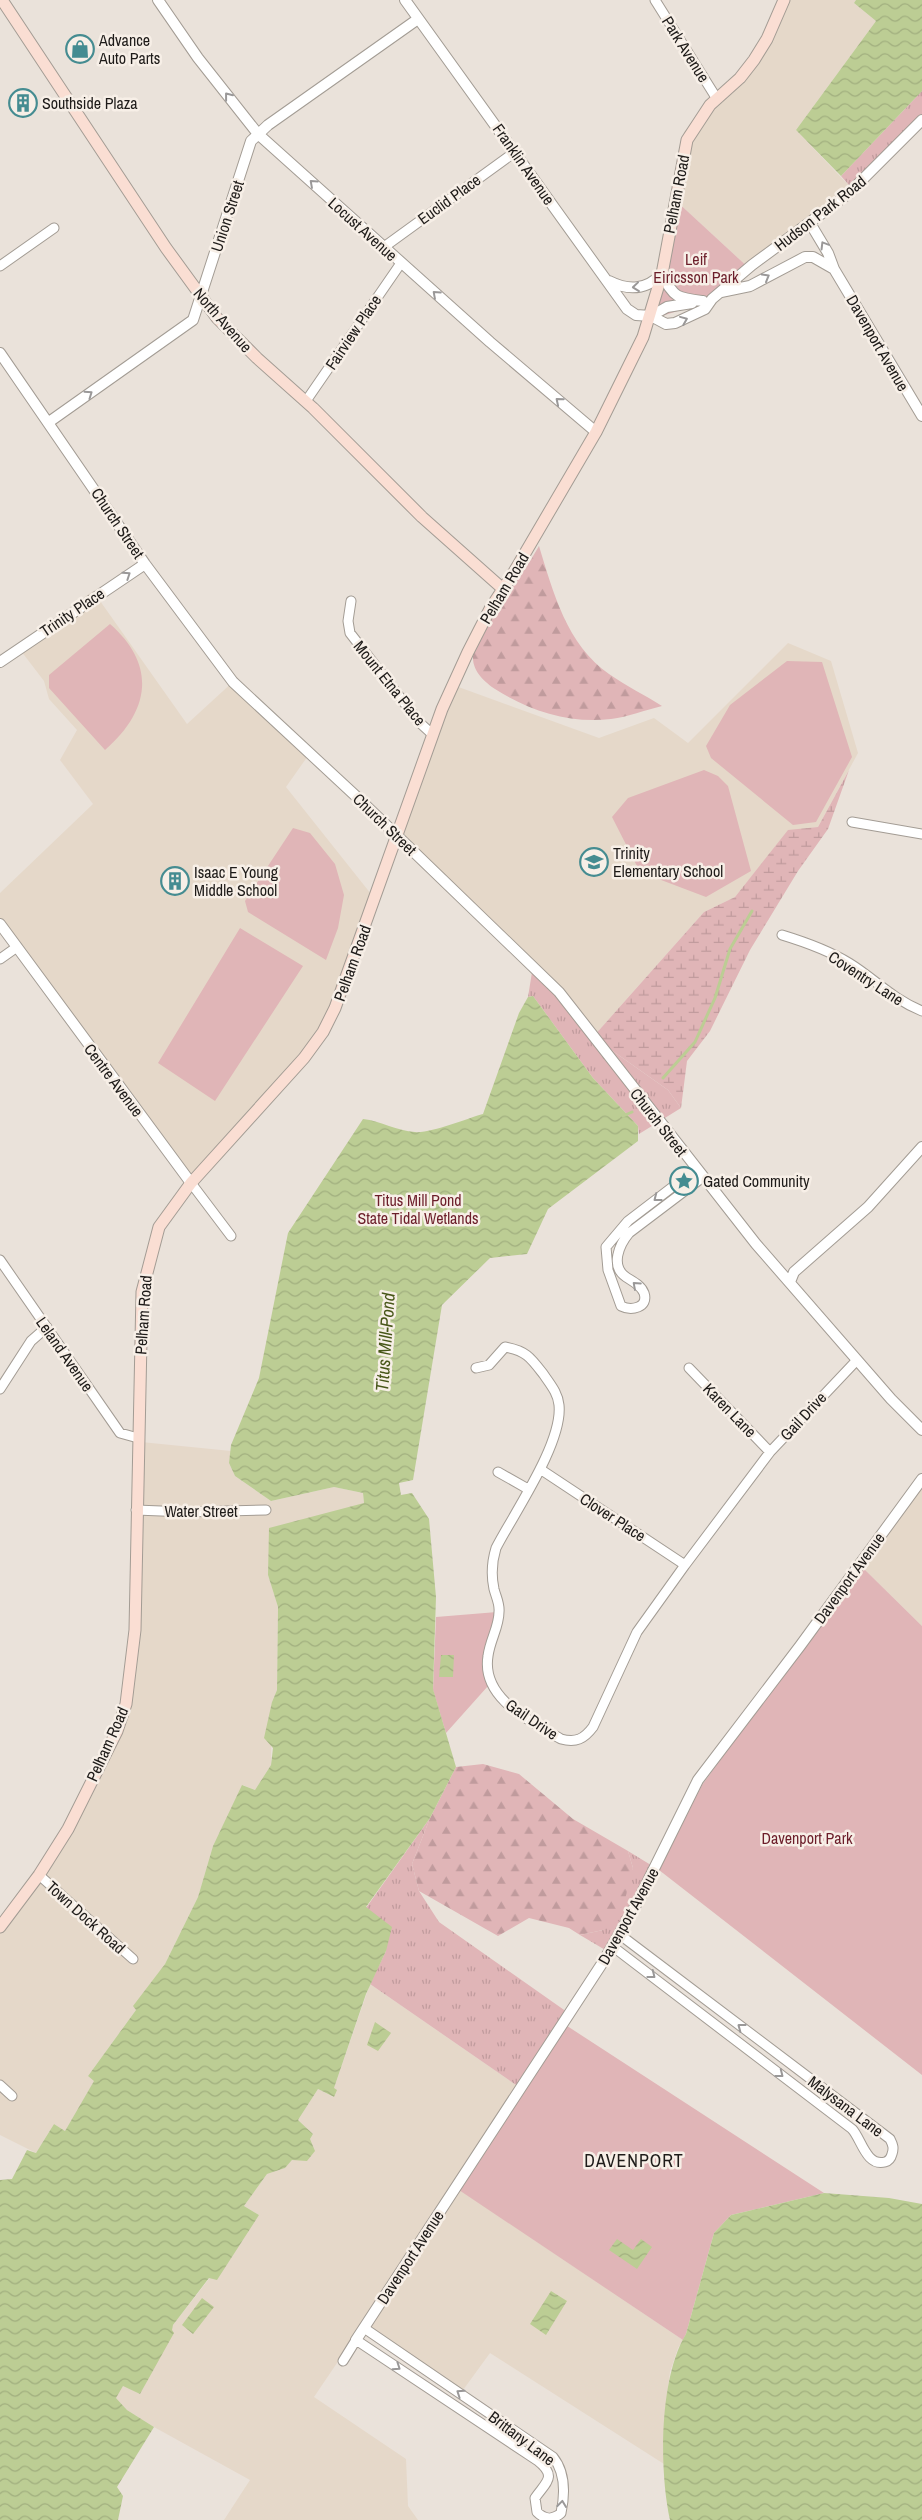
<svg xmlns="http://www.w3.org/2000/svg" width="922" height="2520" viewBox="0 0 922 2520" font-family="'Archivo Narrow',sans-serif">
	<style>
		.built { fill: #e5d8c9 }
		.grass { fill: url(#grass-tufts) }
		.forest { fill: url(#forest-firs) }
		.wetland { fill: url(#wetland-marsh) }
		.green { fill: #e0b5b7 }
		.water { fill: url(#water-waves) }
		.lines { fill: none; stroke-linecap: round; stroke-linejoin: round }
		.stream { stroke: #bccd94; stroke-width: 3 }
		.minor-casing { stroke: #a39c94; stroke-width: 11 }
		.tertiary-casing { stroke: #a39c94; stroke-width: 12 }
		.secondary-casing { stroke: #a39c94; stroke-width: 13 }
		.minor { stroke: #fff; stroke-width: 9 }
		.tertiary { stroke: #fff; stroke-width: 10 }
		.secondary { stroke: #faded3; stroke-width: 11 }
		.oneway { stroke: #9a9898 }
		.labels { text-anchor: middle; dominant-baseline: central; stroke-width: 5; stroke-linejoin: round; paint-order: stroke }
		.poi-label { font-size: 16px; fill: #1e1b19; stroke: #f7efe7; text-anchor: start }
		.street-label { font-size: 16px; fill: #1e1b19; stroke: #f7efe7 }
		.park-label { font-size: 16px; fill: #6c1e2a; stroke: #f7efe7 }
		.water-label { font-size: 18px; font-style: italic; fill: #475618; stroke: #f7efe7 }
		.neighbourhood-label { font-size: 18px; letter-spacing: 1px; fill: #1e1b19; stroke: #f7efe7 }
	</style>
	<defs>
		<pattern id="grass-tufts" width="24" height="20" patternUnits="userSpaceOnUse" patternTransform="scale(1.25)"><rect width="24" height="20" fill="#e0b5b7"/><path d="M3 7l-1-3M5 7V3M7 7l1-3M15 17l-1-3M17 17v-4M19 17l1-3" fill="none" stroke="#c09b9d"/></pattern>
		<pattern id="forest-firs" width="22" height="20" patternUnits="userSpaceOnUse" patternTransform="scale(1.25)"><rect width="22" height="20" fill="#e0b5b7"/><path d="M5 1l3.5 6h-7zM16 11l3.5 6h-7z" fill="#c09b9d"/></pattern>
		<pattern id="wetland-marsh" width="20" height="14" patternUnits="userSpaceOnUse" patternTransform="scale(1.25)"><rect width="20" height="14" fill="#e0b5b7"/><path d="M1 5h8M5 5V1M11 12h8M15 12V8" fill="none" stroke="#c09b9d"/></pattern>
		<pattern id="water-waves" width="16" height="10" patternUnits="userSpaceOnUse" patternTransform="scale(1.25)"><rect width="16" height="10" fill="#bccd94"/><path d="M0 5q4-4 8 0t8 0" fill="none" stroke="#a1af7f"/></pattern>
	</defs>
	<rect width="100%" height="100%" fill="#eae2da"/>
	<path class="built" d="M782,0h74l-2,3 22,18 -80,109 58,61 -103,79 -78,-72 11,-66 34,-38 19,-16 24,-35z
		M93,591l94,133 48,-44 75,73 -24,34 89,112 -53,132 -128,154 -194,-261v-31l93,-89 -33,-44 17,-30 -28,-31 -5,-18 -26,-34z
		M788,643l43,18 27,92 -40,74 -30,4 -53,66 -31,15 -111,125 -34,-45 -161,-157 55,-150 146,53 55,-20 34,25z
		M141,1442l90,9 -2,12 6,13 36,25 63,-14 29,6 1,10 -96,72 10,32 -1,83 -5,12 -1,63 -16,25 -12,-5 -30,61 -15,51 -33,67 -31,42 2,4 -48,66 7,4 -30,51 -11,-7 -18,29 -36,-18v-205l49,-65 79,-157z
		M922,1482v144l-61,-60z
		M370,1984l149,103 -65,99 229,154 -5,8 -8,24 -6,49v43l-174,-111 -27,37 -99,-67 -50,74 92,62 2,47 10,14h-194l26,-40 -96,-53 -27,-17 -11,-12 7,-13 17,9 33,-69 86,-110 -15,-9 23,-32 18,-6 25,-29 3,-5 -15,-14 20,-31 15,8 1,-9z"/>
	<path class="grass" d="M922,91v32l-68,68 -13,-15z
		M533,966l60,71 75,53 13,18 -42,26 -1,-8 -45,-48 -60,-82 -5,1z
		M430,1818l-18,46 7,27 20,31 128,90 -48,75 -149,-103 16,-33 -20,-43z
		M628,1851l31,19 -47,84 -32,-19 23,-5 30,-62z"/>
	<path class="forest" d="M539,546c14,46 28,99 70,128 17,12 36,21 53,32 -17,4 -34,11 -51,13 -41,5 -82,-8 -116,-30 -10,-7 -23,-18 -22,-33 1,-4 4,-10 6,-14 15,-35 42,-63 60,-96z
		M483,1764l36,10 54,45 55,32 5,17 -13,51 -17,11 -23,5 -11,-7 -40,-10 -31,18 -79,-45 -7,-27 18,-46 26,-51z"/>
	<path class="wetland" d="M849,770l-21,59 -30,42 -48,79 -40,81 -23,30 -6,47 -13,-18 -75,-53 111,-125 31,-15 53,-67 30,-3z"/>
	<path class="green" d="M673,198l78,72 -38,30 -61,19z
		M110,624c47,41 40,87 -5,126l-56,-62v-13z
		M787,661l35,1 30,95 -36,65 -23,3 -82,-67 -5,-12 24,-41z
		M704,770l14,6 10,10 23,85 -45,26 -66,-25 -28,-55 16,-19z
		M293,828l17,5 25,31 9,31 -6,33 -12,32 -78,-48 -3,-11z
		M240,928l63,38 -88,135 -57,-38z
		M861,1566l61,60v449l-263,-205 43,-85z
		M497,1612l-9,74 -42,47 -13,-43 3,-73z
		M561,2022l263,171 -93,22 -17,18 -28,101 -3,6 -230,-154z"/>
	<path class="water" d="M856,0h66v91l-81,85 -45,-46 80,-109 -22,-18z
		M533,996l60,82 45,48v15l-90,68 -21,45 -37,4 -48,47 -29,175 -14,3 2,12 11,-2 17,26 7,78 -3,92 23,78 -26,51 -64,89 26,20 -6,24 -20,43 -32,94 3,2 -3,7 -16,-8 -20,31 15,14 -3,5 5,12 -8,10 -15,-1 -7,8 -18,6 -23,32 15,9 -42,65 -8,-2 -36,47 -1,5 2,3 -34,61 -17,-8 -7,12 11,12 27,17 -37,60 6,9 -5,24h-118v-340l12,-1 15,-29 9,3 18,-29 11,7 29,-50 -6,-5 48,-66 -3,-4 32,-42 33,-67 15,-51 29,-61 13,5 16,-25 2,-17 -9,-10 8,-36 5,-12 1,-83 -10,-32 1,-47 95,-25 -1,-10 -29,-6 -63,14 -36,-25 -6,-13 2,-18 28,-67 29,-145 75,-114c18,2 34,12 52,13 14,2 53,-14 68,-18l36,-101 9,-16z
		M441,1655h13l-1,22h-14z
		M375,2022l16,11 -13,18 -11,-6z
		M824,2193l65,5 33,6v316h-252c-11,-50 -11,-142 16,-186l28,-101 17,-18z
		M617,2239l16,11 8,-11 11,8 -15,22 -28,-19z
		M551,2291l16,10 -21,34 -16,-11z
		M202,2298l12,9 -21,27 -11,-9z"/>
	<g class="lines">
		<path class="stream" d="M663,1078l32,-36 20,-44 15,-49 22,-38
			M623,1116l9,-4"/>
		<defs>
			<path id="minor" d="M655,0l62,99
				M384,247l131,-95
				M0,266l54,-38
				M306,401l95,-138
				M351,601l-3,20 2,12 70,90 12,11
				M852,822l70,12
				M782,935c23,7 46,15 67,28 26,16 43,36 73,48
				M0,959l17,-12
				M696,1169l-68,52 -22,26 2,23 13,36c10,5 28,2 23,-13 -3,-8 -12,-12 -18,-16 -16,-11 -7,-32 3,-44l74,-56
				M191,1183l40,53
				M0,1260l120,173 18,5
				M476,1368l13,-3 16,-18c22,4 26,11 39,28 6,9 14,18 15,30 4,38 -45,108 -63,143 -4,13 -5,27 -2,41 2,8 6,15 5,23 0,15 -9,28 -11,44 -7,43 43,65 73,83 15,4 23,0 32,-12l44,-95 48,-67 85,-113 87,-92
				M689,1368l81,84
				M0,1389l31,-48 16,-14
				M540,1469l145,96
				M498,1472l30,17
				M136,1510l50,2 80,-2
				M39,1875l94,84
				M612,1946l240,183c9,9 14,38 33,33 4,-1 6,-4 7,-8 2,-6 1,-9 -2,-15l-271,-205
				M0,2085l12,11
				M343,2361l13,-21 182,121c20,16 7,22 -3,37l2,14c8,8 16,8 24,1 4,-19 5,-40 -8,-56l-189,-129"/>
			<path id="tertiary" d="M158,0l40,58 60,76 232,208 106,90
				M405,0l222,309 9,6 15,1 15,8 9,-1 30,-14 7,-10 40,-34 96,-71 74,-74
				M810,223l18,30 6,16 88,147
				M609,281c20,10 37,9 53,-7 12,24 15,24 41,27
				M721,292l29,-6 55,-29h8l21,12
				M651,316l16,-9 25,-4
				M0,353l145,211 88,118 126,117 200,193 197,252 135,155 31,31
				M49,422l144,-102 58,-179 17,-16 150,-106
				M0,662l145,-98
				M0,924l191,259
				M790,1282l4,-10 74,-65 54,-60
				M356,2340l247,-378 34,-59 61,-123 102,-134 122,-167"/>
			<path id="secondary" d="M2,0l164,248 51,70 40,40 56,50 109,109 81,72
				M0,1927l39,-52 29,-46 49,-98 9,-27 9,-74 7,-338 17,-65 32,-44 113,-125 19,-26 12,-24 107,-299 26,-57 22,-43 24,-37 82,-140 47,-95 19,-63 25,-134 23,-35 30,-27 14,-18 13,-21 17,-39"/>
		</defs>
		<use href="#minor" class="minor-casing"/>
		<use href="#tertiary" class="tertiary-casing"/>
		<use href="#secondary" class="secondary-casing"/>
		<use href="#minor" class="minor"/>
		<use href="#tertiary" class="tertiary"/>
		<use href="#secondary" class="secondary"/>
	</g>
	<defs><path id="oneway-chevron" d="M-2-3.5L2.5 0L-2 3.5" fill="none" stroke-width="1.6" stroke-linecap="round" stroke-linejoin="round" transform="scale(1.25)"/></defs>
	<g class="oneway">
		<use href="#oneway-chevron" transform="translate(228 96) rotate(-128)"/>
		<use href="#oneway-chevron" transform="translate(313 183) rotate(-138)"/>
		<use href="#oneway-chevron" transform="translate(824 245) rotate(-121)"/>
		<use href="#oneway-chevron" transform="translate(766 277) rotate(-30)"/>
		<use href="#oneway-chevron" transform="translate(636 287) rotate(174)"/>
		<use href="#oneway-chevron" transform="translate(436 294) rotate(-138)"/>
		<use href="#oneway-chevron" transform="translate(684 320) rotate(-22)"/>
		<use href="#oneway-chevron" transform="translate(89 394) rotate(-35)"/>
		<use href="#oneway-chevron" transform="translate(559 401) rotate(-140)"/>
		<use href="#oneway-chevron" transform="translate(127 575) rotate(-34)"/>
		<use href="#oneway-chevron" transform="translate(657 1198) rotate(142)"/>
		<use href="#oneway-chevron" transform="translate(636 1285) rotate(-138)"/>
		<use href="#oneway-chevron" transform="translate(652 1975) rotate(38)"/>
		<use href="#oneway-chevron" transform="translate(741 2027) rotate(-143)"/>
		<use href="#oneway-chevron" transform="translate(780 2074) rotate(38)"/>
		<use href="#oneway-chevron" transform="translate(397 2367) rotate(34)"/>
		<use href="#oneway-chevron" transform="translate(460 2393) rotate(-146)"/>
		<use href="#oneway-chevron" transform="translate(562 2504) rotate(-83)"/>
	</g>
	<defs>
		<symbol id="shop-ring" viewBox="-11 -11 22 22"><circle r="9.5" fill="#f7efe7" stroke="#458c91" stroke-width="1.5"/><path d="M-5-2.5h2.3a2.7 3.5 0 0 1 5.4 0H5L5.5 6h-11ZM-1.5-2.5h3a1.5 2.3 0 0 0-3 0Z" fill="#458c91"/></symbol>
		<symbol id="building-ring" viewBox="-11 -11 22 22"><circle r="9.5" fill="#f7efe7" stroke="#458c91" stroke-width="1.5"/><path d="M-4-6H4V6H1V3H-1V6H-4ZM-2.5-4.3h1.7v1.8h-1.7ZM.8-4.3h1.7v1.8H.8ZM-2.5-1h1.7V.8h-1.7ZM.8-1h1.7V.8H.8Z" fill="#458c91"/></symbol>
		<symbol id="school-ring" viewBox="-11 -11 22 22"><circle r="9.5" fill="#f7efe7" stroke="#458c91" stroke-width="1.5"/><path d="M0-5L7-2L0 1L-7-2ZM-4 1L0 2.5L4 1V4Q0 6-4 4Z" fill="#458c91"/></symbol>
		<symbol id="sight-ring" viewBox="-11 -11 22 22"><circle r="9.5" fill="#f7efe7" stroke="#458c91" stroke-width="1.5"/><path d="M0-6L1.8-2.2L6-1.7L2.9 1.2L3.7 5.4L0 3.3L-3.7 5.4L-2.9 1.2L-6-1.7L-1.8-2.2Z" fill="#458c91"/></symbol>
	</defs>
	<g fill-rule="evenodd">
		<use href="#shop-ring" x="64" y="33" width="32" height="32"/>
		<use href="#building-ring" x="7" y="87" width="32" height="32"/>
		<use href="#school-ring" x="578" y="846" width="32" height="32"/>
		<use href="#building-ring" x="159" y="865" width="32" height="32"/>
		<use href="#sight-ring" x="668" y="1165" width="32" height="32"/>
	</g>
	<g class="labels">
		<g class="poi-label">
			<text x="99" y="40">Advance<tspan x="99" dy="18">Auto Parts</tspan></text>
			<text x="42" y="103">Southside Plaza</text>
			<text x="613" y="853">Trinity<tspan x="613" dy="18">Elementary School</tspan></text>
			<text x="194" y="872">Isaac E Young<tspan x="194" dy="18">Middle School</tspan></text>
			<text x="703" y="1181">Gated Community</text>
		</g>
		<g class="street-label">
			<text transform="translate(686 49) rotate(58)">Park Avenue</text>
			<text transform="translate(524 164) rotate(55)">Franklin Avenue</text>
			<text transform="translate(676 194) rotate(-79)">Pelham Road</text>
			<text transform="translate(449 199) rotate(-36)">Euclid Place</text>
			<text transform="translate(820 213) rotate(-38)">Hudson Park Road</text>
			<text transform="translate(227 216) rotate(-72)">Union Street</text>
			<text transform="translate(363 229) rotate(42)">Locust Avenue</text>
			<text transform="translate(223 320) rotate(49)">North Avenue</text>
			<text transform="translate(353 332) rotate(-56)">Fairview Place</text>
			<text transform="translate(878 343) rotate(60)">Davenport Avenue</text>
			<text transform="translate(118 523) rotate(56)">Church Street</text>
			<text transform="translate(504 588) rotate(-59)">Pelham Road</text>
			<text transform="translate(72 612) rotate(-34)">Trinity Place</text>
			<text transform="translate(390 683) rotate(51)">Mount Etna Place</text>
			<text transform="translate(385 824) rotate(44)">Church Street</text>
			<text transform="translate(352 963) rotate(-70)">Pelham Road</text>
			<text transform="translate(866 978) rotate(33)">Coventry Lane</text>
			<text transform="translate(114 1080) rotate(53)">Centre Avenue</text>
			<text transform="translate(659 1122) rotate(52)">Church Street</text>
			<text transform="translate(143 1315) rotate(-86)">Pelham Road</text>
			<text transform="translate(65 1354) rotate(55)">Leland Avenue</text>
			<text transform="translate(730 1410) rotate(46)">Karen Lane</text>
			<text transform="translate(803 1416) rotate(-47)">Gail Drive</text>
			<text x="201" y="1511">Water Street</text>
			<text transform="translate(613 1517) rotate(33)">Clover Place</text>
			<text transform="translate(849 1578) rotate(-54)">Davenport Avenue</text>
			<text transform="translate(532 1719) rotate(34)">Gail Drive</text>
			<text transform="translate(107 1744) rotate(-66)">Pelham Road</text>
			<text transform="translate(628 1916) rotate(-61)">Davenport Avenue</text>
			<text transform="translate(86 1917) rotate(42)">Town Dock Road</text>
			<text transform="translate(846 2106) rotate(37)">Malysana Lane</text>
			<text transform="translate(410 2257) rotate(-57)">Davenport Avenue</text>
			<text transform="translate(522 2438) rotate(37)">Brittany Lane</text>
		</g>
		<g class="park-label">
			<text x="696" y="259">Leif<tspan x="696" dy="18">Eiricsson Park</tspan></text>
			<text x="418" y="1200">Titus Mill Pond<tspan x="418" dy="18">State Tidal Wetlands</tspan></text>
			<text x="807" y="1838">Davenport Park</text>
		</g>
		<g class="water-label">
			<text transform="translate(385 1342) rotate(-86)">Titus Mill-Pond</text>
		</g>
		<g class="neighbourhood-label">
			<text x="634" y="2160">DAVENPORT</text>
		</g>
	</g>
</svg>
